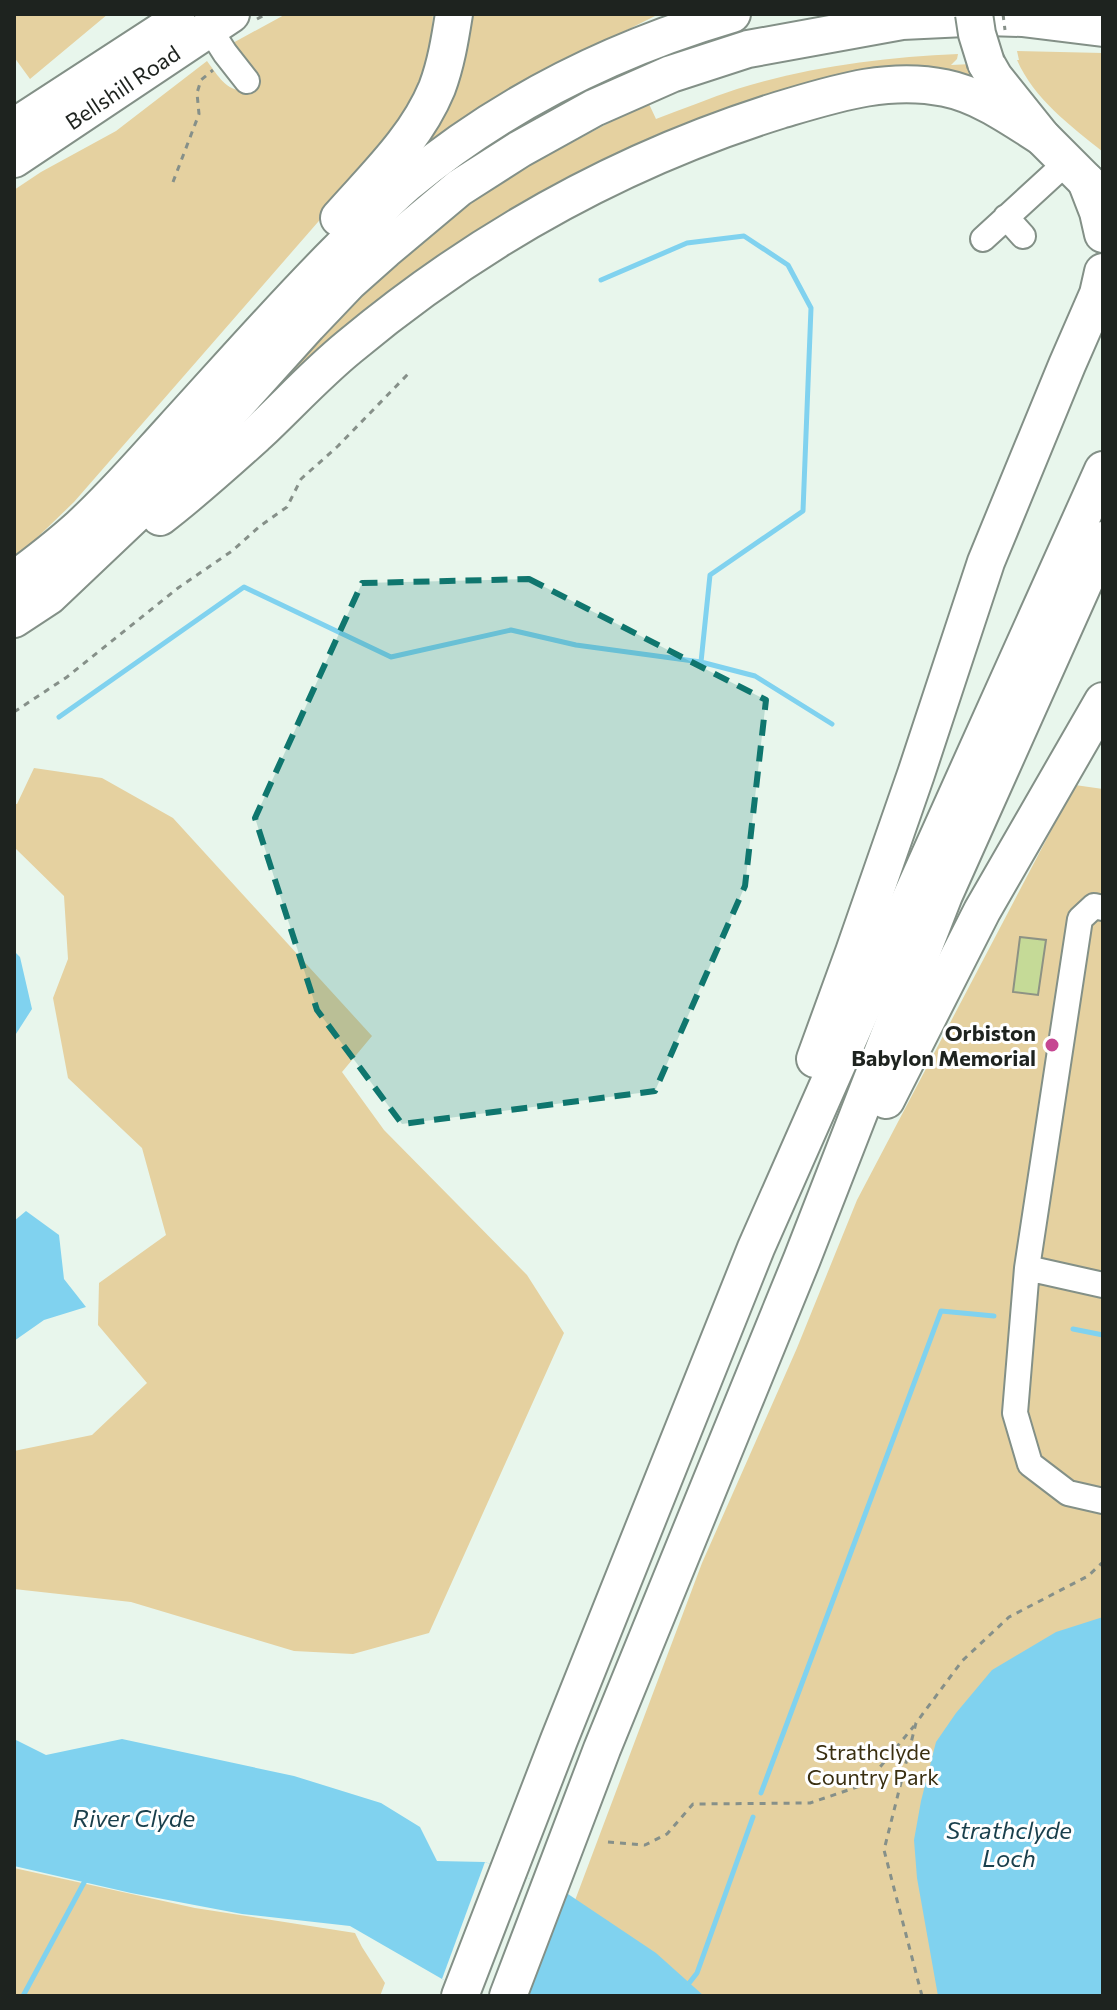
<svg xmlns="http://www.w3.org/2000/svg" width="1117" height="2010" viewBox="0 0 1117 2010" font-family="Commissioner,sans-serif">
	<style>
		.green { fill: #e5d1a0 }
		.water { fill: #80d2ef }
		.pier { fill: #e8f6ec }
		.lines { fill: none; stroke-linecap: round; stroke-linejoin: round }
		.stream { stroke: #80d2ef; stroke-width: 5 }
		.building { fill: #c5da97; stroke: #8d9284; stroke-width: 2 }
		.minor-casing { stroke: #839087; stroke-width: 28 }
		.highway-casing { stroke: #839087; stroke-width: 40 }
		.path { stroke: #869089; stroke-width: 3; stroke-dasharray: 6 6; stroke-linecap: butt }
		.minor { stroke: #fff; stroke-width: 24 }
		.highway { stroke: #fff; stroke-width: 36 }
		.highway-bridge-casing { stroke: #839087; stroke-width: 40; stroke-linecap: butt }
		.path-bridge { stroke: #869089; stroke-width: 3; stroke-dasharray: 6 6; stroke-linecap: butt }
		.highway-bridge { stroke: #fff; stroke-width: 36 }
		.marked { fill: #0f766e; fill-opacity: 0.2; stroke: #0f766e; stroke-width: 6; stroke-dasharray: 16 10; stroke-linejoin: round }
		.poi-dot { fill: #c64792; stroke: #fff; stroke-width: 3 }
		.labels { text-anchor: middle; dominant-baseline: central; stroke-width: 6; stroke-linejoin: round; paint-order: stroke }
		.street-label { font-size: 22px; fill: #1e231f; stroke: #fff }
		.poi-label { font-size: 22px; font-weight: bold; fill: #1e231f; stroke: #fff; text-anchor: end }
		.park-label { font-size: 22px; fill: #3a2f11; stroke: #fff }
		.water-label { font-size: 24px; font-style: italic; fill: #193f4c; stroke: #fff }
	</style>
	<rect width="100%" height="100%" fill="#e8f6ec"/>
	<path class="green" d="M14,14h94l-78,65 -16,-22z
		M286,14h147l-2,39 -25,68 -332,381 -60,58v-370l27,-18 75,-41 91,-70c14,19 22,35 49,28l2,-15 -17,-22 -10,-8z
		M466,14h193l-36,18 1,5 -213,126 20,-30 27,-49 8,-53z
		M1017,51l86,2v99c-32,-26 -69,-53 -86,-92h2z
		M958,54l-1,5 -6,6 21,-1 12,22 -289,38 -451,299 110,-122 72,-62 68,-55 124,-66 31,-14 7,15c27,-10 54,-21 81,-30 70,-22 148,-32 221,-35z
		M34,768l68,10 71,40 199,218 -30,36 42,58 143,145 37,58 -135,300 -76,21 -59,-3 -163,-49 -117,-13v-138l78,-16 55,-52 -49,-58 1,-42 67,-48 -24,-87 -74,-70 -15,-80 15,-39 -4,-63 -50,-49v-43h3z
		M1075,785l28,4v1207h-564l163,-433 95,-215 60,-148z
		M14,1868l181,40 160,25 7,14 23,36 -5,13h-366z"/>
	<path class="water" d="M14,951l6,6 12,52 -18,28z
		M26,1211l33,24 5,44 22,28 -42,13 -30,21v-120z
		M1103,1617v379h-165l-21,-118 -3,-38 7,-39 15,-59 20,-29 36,-43 64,-38z
		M14,1739l32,16 76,-16 172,37 87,27 39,24 17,34 48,1 80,30 91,61 48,43h-216l-46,-17 -92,-53 -108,-12 -111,-21 -117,-27z"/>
	<path class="pier" d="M485,1862l80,30 -38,104h-39l-46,-17z"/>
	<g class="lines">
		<path class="stream" d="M601,280l86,-37 57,-7 44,29 23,43 -8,203 -93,64 -9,87
			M59,717l185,-130 147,70 120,-27 65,15 125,17 54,14 77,48
			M1073,1329l30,6
			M761,1793l180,-482 53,5
			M23,1996l64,-119
			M679,1996l18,-23 56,-156"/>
	</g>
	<path class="building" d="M1020,937l26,3 -8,55 -25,-3z"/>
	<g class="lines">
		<defs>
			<path id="minor" d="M209,28l16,25 22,28
				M1006,217l17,19
				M983,239l84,-77
				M1103,908l-9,-2 -14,13 -53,349 76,17
				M1027,1268l-12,145 15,51 38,29 35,8"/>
			<g id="highway">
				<path d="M986,63l8,14 48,60 61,61"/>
				<path d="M14,127l163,-106"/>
				<path id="s1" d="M14,159l217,-145"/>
				<path d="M1086,181l12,31 5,22"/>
				<path d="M339,218c36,-41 77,-79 98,-130 9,-24 13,-49 17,-74"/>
				<path d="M160,517c34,-26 66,-55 97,-83 31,-29 59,-60 92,-87 128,-107 271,-187 431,-237 54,-16 108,-34 165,-22 35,7 67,30 97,49"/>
				<path d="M14,580c23,-17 45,-34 66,-53 33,-30 62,-64 92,-97 55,-60 108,-121 165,-178 23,-23 45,-47 69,-68 96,-80 207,-135 326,-170"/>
				<path d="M14,619l35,-23 96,-91 163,-180 41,-43 36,-32 74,-62 61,-39 74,-41 77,-34 77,-25 154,-28 84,-4 36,1 81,10"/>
				<path d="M815,1059l39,-107 62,-178 70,-212 81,-197 31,-71 5,-22"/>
				<path d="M886,1100l96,-189 121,-210"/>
				<path d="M460,1996l99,-256 197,-492 152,-344 195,-434"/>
				<path d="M508,1996l94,-247 200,-490 142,-364 159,-355"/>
			</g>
		</defs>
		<use href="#minor" class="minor-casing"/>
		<use href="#highway" class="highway-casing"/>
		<path class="path" d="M257,19l9,-5
			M173,182l26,-68 -2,-21 4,-13 12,-10
			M14,712l53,-35 111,-89 54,-37 28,-25 27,-19 14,-28 37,-33 71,-73
			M608,1842l37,3 22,-11 26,-30 117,-1 56,-19 48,-58
			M922,1996l-38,-146 32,-127 46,-62 47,-44 79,-41 15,-14"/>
		<use href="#minor" class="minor"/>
		<use href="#highway" class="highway"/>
		<defs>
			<path id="highway-bridge" d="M974,14l3,20 9,29"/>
		</defs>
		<use href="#highway-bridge" class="highway-bridge-casing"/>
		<path class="path-bridge" d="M1003,14l2,16"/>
		<use href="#highway-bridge" class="highway-bridge"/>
	</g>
	<path class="marked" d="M529,579l237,121 -21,186 -90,205 -253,33 -85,-114 -62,-192 107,-235z"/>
	<circle class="poi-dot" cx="1052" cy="1045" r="8"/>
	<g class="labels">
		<g class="street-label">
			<text stroke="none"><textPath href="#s1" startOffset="130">Bellshill Road</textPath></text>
		</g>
		<g class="poi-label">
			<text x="1036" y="1032">Orbiston<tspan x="1036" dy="25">Babylon Memorial</tspan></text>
		</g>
		<g class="park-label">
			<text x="873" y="1751">Strathclyde<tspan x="873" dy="25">Country Park</tspan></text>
		</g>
		<g class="water-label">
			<text x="134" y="1817">River Clyde</text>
			<text x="1009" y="1829">Strathclyde<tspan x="1009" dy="28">Loch</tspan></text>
		</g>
	</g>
	<rect width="1117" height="2010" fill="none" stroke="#1e231f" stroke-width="32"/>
</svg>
